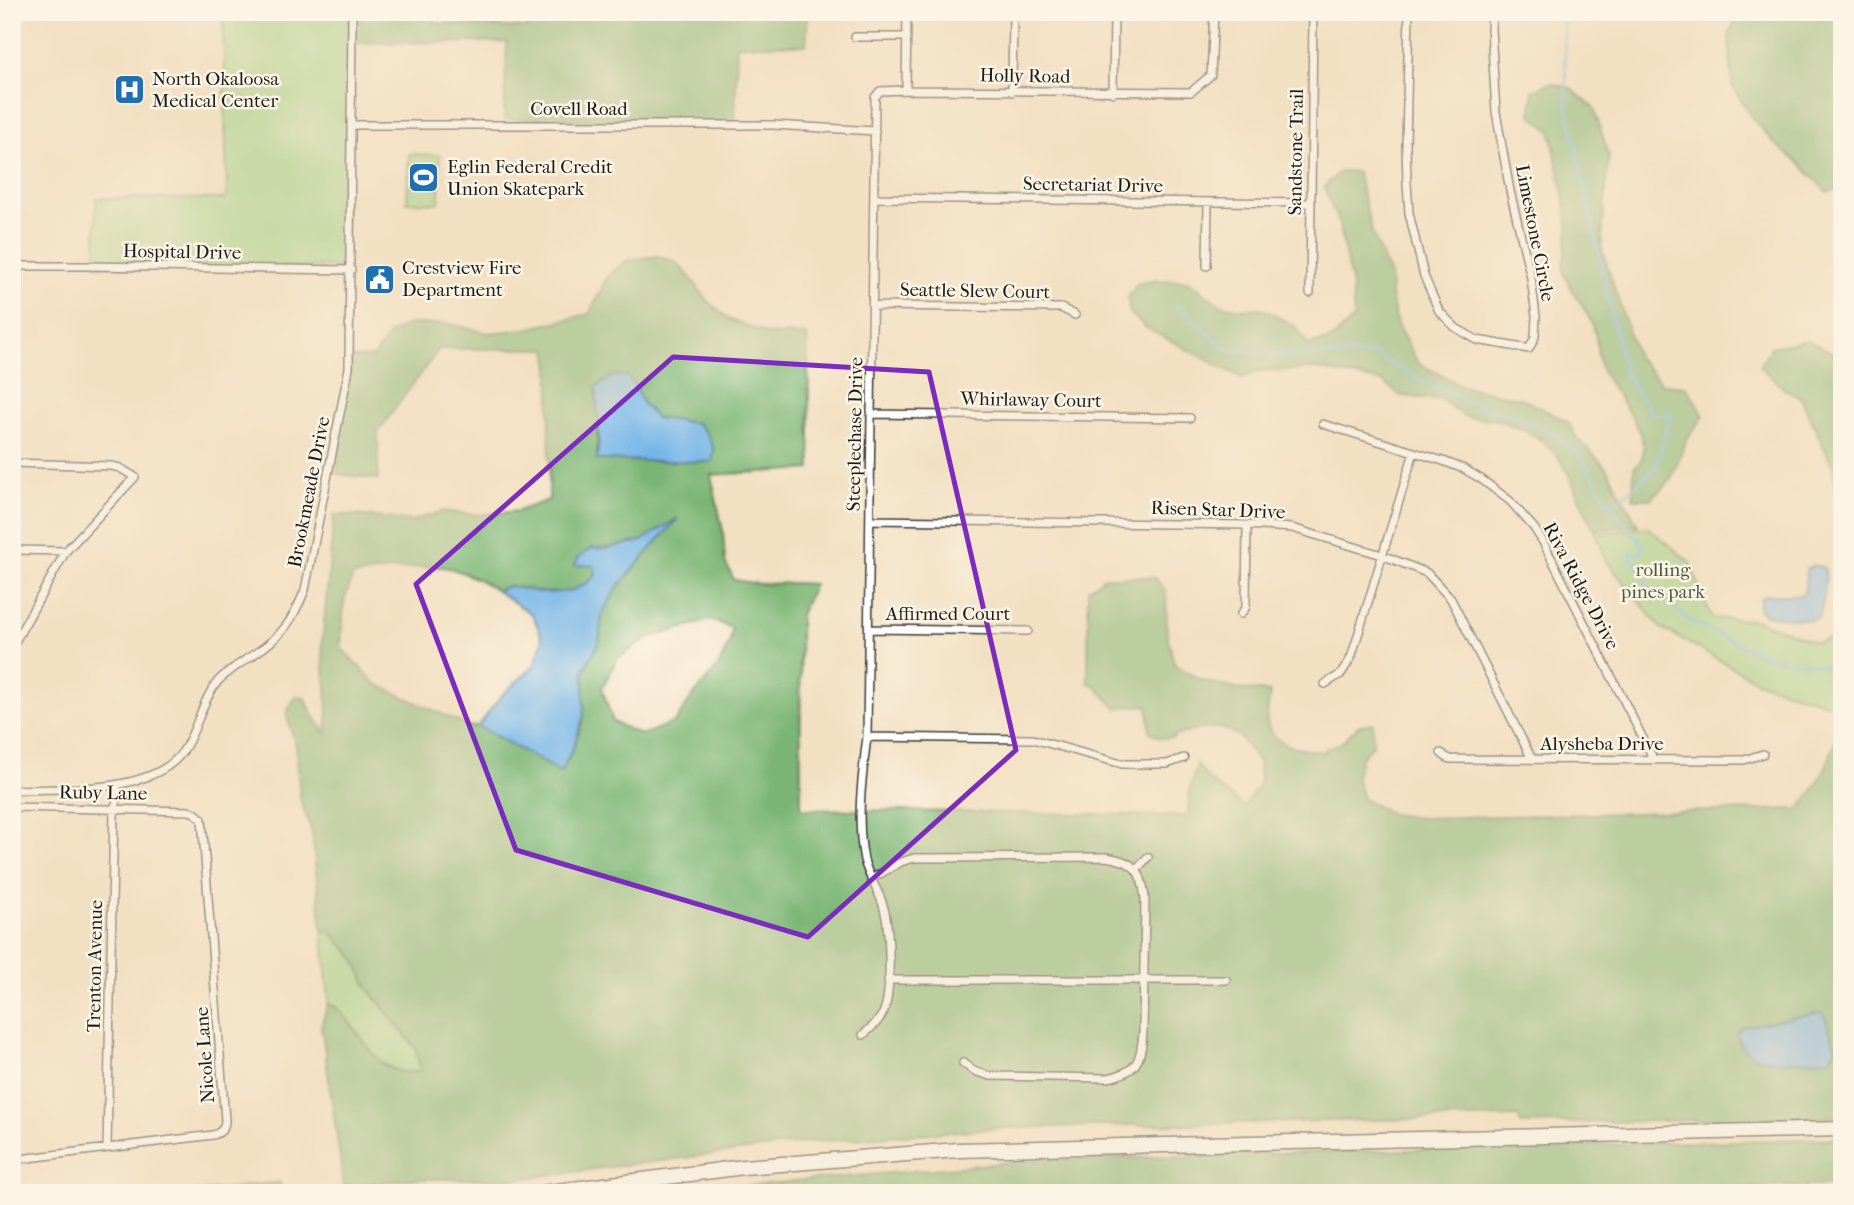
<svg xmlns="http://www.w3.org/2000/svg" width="1854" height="1205" viewBox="0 0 1854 1205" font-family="'IM FELL French Canon',serif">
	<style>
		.green { fill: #98d387; stroke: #5a7852; stroke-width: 2 }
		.forest { fill: #7ab574; stroke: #4b6848; stroke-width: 2; fill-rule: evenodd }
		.water { fill: #74b5e9; stroke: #486882; stroke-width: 2 }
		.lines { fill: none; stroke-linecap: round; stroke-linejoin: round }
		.stream { stroke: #74b5e9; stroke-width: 2.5 }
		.street-casing { stroke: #3c3935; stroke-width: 10 }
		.highway-casing { stroke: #3c3935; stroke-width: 17 }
		.street { stroke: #fff; stroke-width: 7 }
		.highway { stroke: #fff; stroke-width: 14 }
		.marked { fill: none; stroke: #7b2cbf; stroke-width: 5; stroke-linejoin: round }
		.labels { text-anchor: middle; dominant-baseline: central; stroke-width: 5; stroke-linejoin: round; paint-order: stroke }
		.street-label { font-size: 19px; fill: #1c1c1c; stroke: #fcf5e5 }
		.poi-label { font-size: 19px; fill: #1c1c1c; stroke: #fcf5e5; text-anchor: start }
		.park-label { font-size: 19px; fill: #475c41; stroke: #fcf5e5 }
	</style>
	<rect width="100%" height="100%" fill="#fcf5e5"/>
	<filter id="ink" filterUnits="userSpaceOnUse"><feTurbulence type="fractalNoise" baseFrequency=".0143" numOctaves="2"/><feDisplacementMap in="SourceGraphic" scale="14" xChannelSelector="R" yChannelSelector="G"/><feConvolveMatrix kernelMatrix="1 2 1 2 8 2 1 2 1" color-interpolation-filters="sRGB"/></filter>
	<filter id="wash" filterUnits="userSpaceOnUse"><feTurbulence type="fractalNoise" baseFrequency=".00686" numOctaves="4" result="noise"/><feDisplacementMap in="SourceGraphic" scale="28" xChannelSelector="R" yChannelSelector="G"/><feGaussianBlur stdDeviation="1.57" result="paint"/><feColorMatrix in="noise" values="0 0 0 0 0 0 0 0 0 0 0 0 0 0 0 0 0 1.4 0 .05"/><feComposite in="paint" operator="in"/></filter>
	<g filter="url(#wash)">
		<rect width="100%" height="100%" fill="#f2e0c2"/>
		<path class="green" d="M223,12h127l-5,255 -249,-1v-68l128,1 3,-4z
			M409,154l31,1 -1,48 -32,-1z
			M1647,527l42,34 23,57 43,2 61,22 26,-5v71l-81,-25 -100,-55 -56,-69 -8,-25z
			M322,929l11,5 21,23 14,31 48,61 5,23 -20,2 -25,-15 -21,-31 -19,-21 -8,-3 1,-4z"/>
		<path class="forest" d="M350,12h85v11l92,5 1,-16h280l-2,33h-69l-2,78 -231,-4 3,-77 -157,1z
			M1738,12h104v176l-15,4 -28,-29 -24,-19 -24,-27 -19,-32 -3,-49z
			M1551,83l20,5 23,20 15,48 -8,91 36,110 25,27 25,3 17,29 -17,23 -16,40 -20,20h-18l1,-32c31,-20 -23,-75 -32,-96 -6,-13 -4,-29 -8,-42 -5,-18 -25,-39 -30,-56 -3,-13 5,-34 4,-48 -3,-31 -12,-63 -17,-94l-20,-16 2,-25z
			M1340,171l17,1 16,63 17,40 1,20 6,30 21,38 44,23 61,13 45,23 9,16 29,29 32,58 -41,5 -2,3 -27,-60 -12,-19 -20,-18 -38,-16 -32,-3 -25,-17 -40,-4 -18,-14 -67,-13 -56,2 -18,7 -96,-50 -17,-16 -1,-14 9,-14 21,-4 30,1 31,23 22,5 20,-1 34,18 13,19 24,-6 22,-21 -2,-31 -13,-63 -15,-37z
			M658,256l18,6 14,15 17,23 22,19 38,15 40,1 4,134 -100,6 12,56 2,31 9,18 25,4 38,-1 17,1 -14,31 1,194 387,7 1,-24 8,-28 12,16 35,26 16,-23 -1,-20 -21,-28 -17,-7 -21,1 -24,6 -3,3h-13l-10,-6 -2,-27 -32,3 -22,-23 -6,-2v-94l17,-12h50l11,15 1,41 7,31 27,16 35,9 34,3c-1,9 -3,19 -3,28 3,27 36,30 58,32l1,-4 14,-4 18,-18 15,-3v21l-11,12 -6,20 7,23 29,15 28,4 379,-9c23,-28 39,-61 40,-97h3v405l-321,7 -3,-7 -518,11 -189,14 -294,37h-107l-66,8 -23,-162 7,-21c8,3 11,6 17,13 23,26 34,63 76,54l-5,-22 -48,-61 -14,-31 -21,-23 -11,-5 -10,-96 -12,-35 -4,-52 -10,-32 9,-17 10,1 8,17 13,18 2,-22 -6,-66 12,-130 33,1 45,5 31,-10 33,4 42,-4 31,-11 1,-133 -3,-18h-108l-61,83v47l-41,-5 11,-116 26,-1 16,-24 19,-9h41l39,9 37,-4 63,-15 19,-38 19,-16zM596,387l40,1 7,16 13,14 41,5 -100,36 1,-52zM675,520l-58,68 -15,26 -3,28 -15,28v45l-11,33 -12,24 -83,-46 -8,1 -94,-43 -35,-36 3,-47 9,-25c29,-5 59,-10 89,-9 14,1 44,15 55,24 17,-7 27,-2 44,1 20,4 41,-2 55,-17l-4,-27 12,1 37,-8zM711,620l21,8 -2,14 -12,25 -26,30 -17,25 -34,13 -28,-13 -11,-34 16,-30 33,-21z
			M1842,339v173l-6,-25 -3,-20 -32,-69 -17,-9 -25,-23 12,-19 36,-7 33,16z
			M1842,531v53c-14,-17 -1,-34 0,-53z
			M1842,1138v47l-238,8h-861l3,-7 40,-4 250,-22z
			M280,1182l1,11h-94z"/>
		<path class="water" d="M613,376h15l8,12 7,16 13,14 41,5 10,11 7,15 -2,13 -115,-2 2,-23 -3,-50z
			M678,518l-61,70 -15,26 -3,28 -15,28v45l-11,33 -12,24 -83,-46 23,-30 33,-30 9,-26 -10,-25 -36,-24 11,-5 37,7 26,-2 19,-10 6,-6 -2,-9 -20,-1 6,-9 12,-8 12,1 37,-8z
			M1814,565l11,3c1,17 0,32 -6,49l-9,3 -46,-5 -5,-7 1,-10 6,-3h35l4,-4 1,-22z
			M1821,1012l5,7 10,30 -7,10c-27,1 -88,12 -92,-26l6,-6z"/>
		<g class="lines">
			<path class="stream" d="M1563,12l4,93 58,270 29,40 18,-2 -17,55 -44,39 32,38 -4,10 -11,-3 22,37 42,33 74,35 76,12
				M1176,304l49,45 72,8 75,-4 52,28 66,30 47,12 43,31 30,52"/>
		</g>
	</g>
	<g filter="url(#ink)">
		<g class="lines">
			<defs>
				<path id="street" d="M1409,12l-3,132 1,39 2,30 15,63 15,35 17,17 21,12 52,9 6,-12 1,-21 -5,-38 -21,-87 -14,-79 -5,-84 1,-16
					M855,37h51
					M906,90l1,-78
					M1012,92l1,-80
					M1113,93l1,-81
					M352,125h421l102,6
					M874,198l437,5
					M12,266h76l263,4
					M1207,266l1,-64
					M1310,293l3,-281
					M873,306l188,2 14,7
					M871,414l319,4
					M1323,424l120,37 21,8 17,10 29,22 24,27 9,14 111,218
					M12,463l99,3 9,2 15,9 -69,74 -54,96
					M870,520l377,5 45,3 90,27 45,18 24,26 81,160
					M12,550l54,1
					M1241,614l5,-7 1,-82
					M869,629l159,2
					M1325,684l16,-10 10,-16 63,-206
					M867,737l166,2 89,25h45l17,-6
					M1441,753l5,4 4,2 294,1 19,-6
					M12,790c49,-2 141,5 171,-39 15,-22 18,-50 36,-71 10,-10 22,-17 34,-25 29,-19 39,-33 52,-65l44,-222 3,-356
					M12,807l177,4 6,2 7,6 23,301c0,8 -4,13 -12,15l-201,25
					M1137,869l11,-12
					M871,879l30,-17 13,-4 192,-1c28,4 36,13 39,41l-2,134c-2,28 -5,40 -35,46l-118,-2 -16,-5 -11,-8
					M888,980h338
					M863,1035c8,-7 17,-14 21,-24 8,-21 6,-85 -1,-106 -5,-16 -15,-29 -19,-45 -8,-40 -2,-83 3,-123l8,-640 5,-6 26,-1 285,2 20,-17 3,-63
					M107,1148l7,-339 4,-11 -1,-13"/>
				<path id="highway" d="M542,1193l202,-26 214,-17 884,-21"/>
			</defs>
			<use href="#street" class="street-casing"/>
			<use href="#highway" class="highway-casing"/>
			<use href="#street" class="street"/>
			<use href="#highway" class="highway"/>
		</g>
	</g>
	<path d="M0 0H1854V1205H0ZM673,357l256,15 87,378 -208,187 -292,-87 -100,-266z" fill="#f2e0c2" fill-opacity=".55" fill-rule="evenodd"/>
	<path class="marked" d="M673,357l256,15 87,378 -208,187 -292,-87 -100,-266z"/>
	<defs>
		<symbol id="hospital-square" viewBox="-11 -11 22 22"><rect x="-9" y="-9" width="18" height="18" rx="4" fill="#1f6fb2" stroke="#fcf5e5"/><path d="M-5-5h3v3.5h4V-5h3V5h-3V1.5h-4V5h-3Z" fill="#fff"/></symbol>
		<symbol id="stadium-square" viewBox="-11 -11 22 22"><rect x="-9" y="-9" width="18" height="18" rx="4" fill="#1f6fb2" stroke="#fcf5e5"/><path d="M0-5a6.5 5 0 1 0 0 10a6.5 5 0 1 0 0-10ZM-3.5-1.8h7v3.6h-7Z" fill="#fff"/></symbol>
		<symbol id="civic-square" viewBox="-11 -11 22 22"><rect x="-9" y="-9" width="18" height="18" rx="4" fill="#1f6fb2" stroke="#fcf5e5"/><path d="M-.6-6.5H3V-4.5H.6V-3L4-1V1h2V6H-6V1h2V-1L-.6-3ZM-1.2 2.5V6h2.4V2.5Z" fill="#fff"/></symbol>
	</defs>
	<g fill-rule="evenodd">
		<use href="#hospital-square" x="112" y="72" width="35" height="35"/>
		<use href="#stadium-square" x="406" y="160" width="35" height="35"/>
		<use href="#civic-square" x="362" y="262" width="35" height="35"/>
	</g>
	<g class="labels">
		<g class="street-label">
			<text transform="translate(1025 76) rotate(1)">Holly Road</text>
			<text x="579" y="109">Covell Road</text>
			<text transform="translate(1296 152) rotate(-89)">Sandstone Trail</text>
			<text transform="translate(1093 185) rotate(1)">Secretariat Drive</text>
			<text transform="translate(1535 233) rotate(79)">Limestone Circle</text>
			<text transform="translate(182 252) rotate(1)">Hospital Drive</text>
			<text transform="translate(975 291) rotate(1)">Seattle Slew Court</text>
			<text transform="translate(1031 400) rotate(1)">Whirlaway Court</text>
			<text transform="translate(855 434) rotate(-89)">Steeplechase Drive</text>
			<text transform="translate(309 492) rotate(-79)">Brookmeade Drive</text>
			<text transform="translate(1218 510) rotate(2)">Risen Star Drive</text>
			<text transform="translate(1581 586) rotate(62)">Riva Ridge Drive</text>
			<text x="948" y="614">Affirmed Court</text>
			<text x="1602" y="744">Alysheba Drive</text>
			<text transform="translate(103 793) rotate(1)">Ruby Lane</text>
			<text transform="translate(95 966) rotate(-89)">Trenton Avenue</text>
			<text transform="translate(205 1055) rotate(-94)">Nicole Lane</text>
		</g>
		<g class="poi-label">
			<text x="152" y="79">North Okaloosa<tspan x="152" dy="22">Medical Center</tspan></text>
			<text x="447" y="167">Eglin Federal Credit<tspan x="447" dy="22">Union Skatepark</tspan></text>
			<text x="402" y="268">Crestview Fire<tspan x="402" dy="22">Department</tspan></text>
		</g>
		<g class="park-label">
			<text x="1663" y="570">rolling<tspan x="1663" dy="22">pines park</tspan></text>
		</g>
	</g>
	<rect width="1854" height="1205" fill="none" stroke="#fcf5e5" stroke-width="42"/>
</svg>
